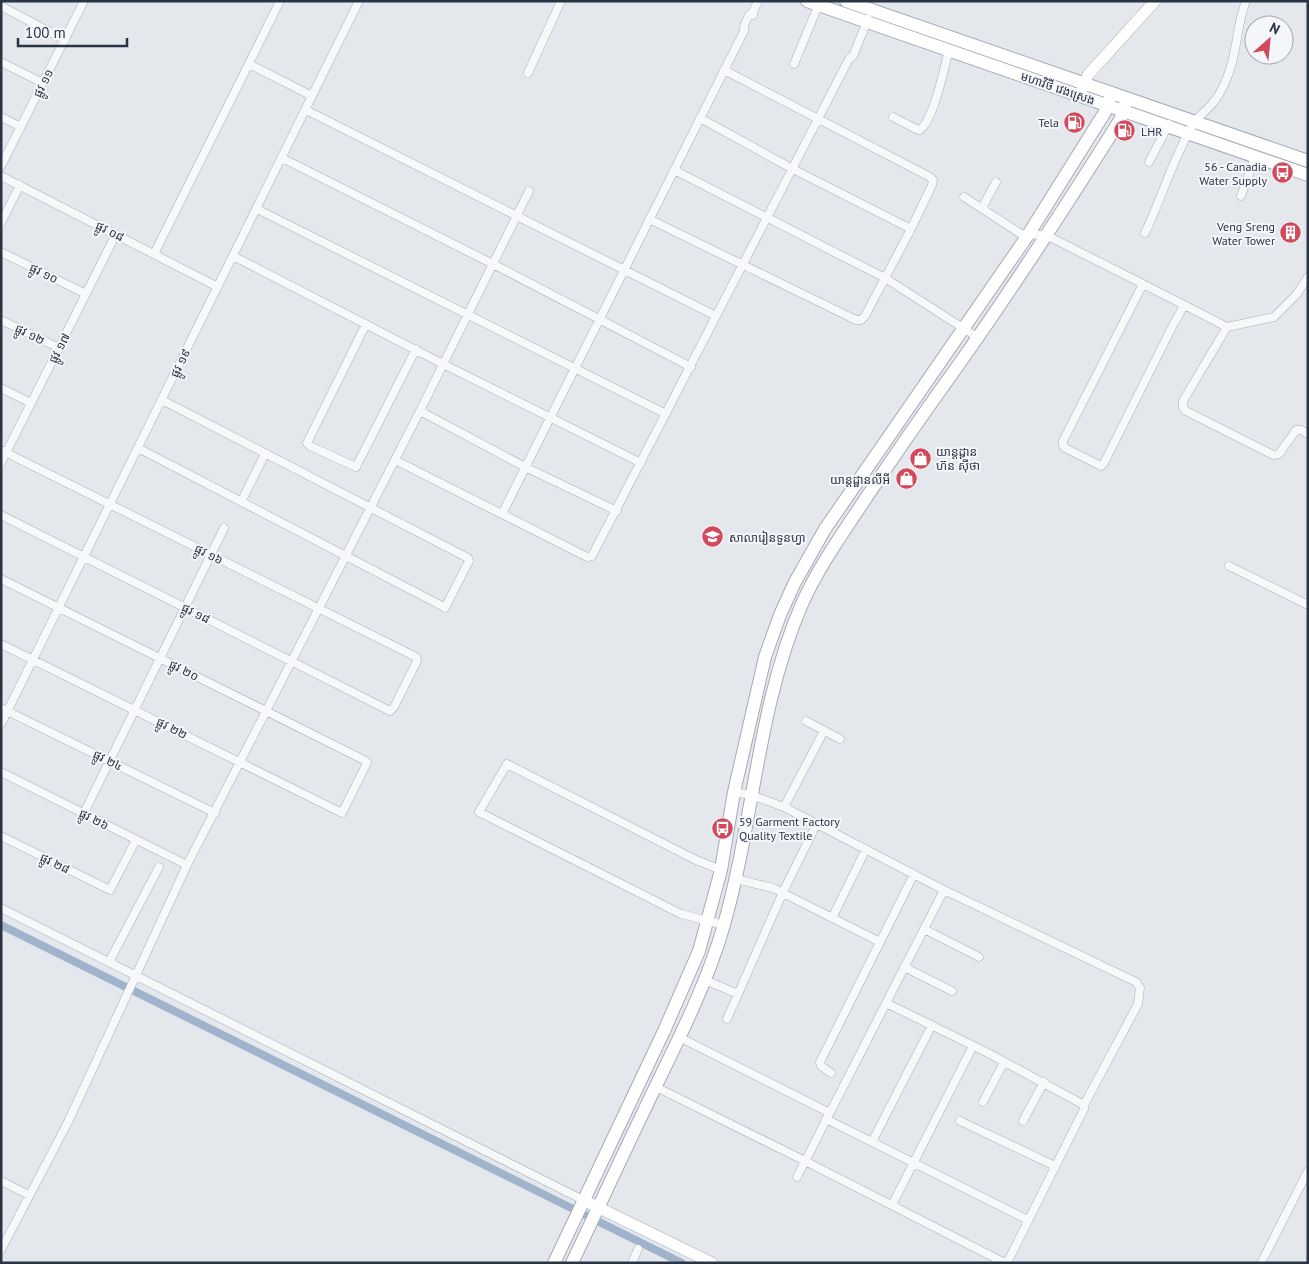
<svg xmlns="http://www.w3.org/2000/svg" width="1309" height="1264" viewBox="0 0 1309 1264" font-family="'PT Sans','Noto Sans Khmer',sans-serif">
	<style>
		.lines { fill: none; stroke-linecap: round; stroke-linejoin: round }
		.canal { stroke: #9fb4cc; stroke-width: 8 }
		.street-casing { stroke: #a9aeb7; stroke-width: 9 }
		.secondary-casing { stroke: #a9aeb7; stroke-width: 12 }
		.primary-casing { stroke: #a3abb8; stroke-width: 14 }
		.street { stroke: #f7f8fa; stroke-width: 8 }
		.secondary { stroke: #fff; stroke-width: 11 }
		.primary { stroke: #fff; stroke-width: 12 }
		.labels { text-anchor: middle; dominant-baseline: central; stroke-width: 4; stroke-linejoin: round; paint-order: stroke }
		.street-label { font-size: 12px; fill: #2b3445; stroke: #f4f6f9 }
		.poi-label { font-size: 12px; fill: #2b3445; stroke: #f4f6f9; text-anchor: end }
	</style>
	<rect width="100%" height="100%" fill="#e4e7ec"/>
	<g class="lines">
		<path class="canal" d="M1,925l681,338"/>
		<defs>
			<path id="street" d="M1,6l64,34
				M753,15v-3l5,-11
				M1,62l42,21
				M249,64l63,32
				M794,64l22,-53 4,-5
				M528,73l33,-72
				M306,110l410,206
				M1,117l20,10
				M893,117l25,13h2c15,-13 23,-59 29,-80
				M700,118l91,50 120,61
				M282,158l211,106 198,103
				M1149,162l20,-38
				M1,166l83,-165
				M674,170l211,108 92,59
				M1,176l217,111
				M1241,196l14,-39
				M964,197l57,37 25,1 97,49 -80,157v4l2,3 36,18 3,-3 69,-138 11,-19
				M982,208l14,-26
				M257,209l409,205
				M649,219l207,101h5l4,-4 46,-87 21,-44 1,-5 -3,-3 -206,-107
				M1,223l19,-38
				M1145,233c17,-36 28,-74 48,-109 4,-7 13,-13 18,-19 8,-8 13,-19 17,-30 10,-25 8,-49 18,-74
				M1,252l85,42
				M154,254l126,-253
				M233,256l210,108 198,99
				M1308,277l-11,17 -23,23 -47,10 -44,74v6l3,4 87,44 6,-1 17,-24h5l7,4
				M1143,284l84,43
				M1,320l58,28
				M366,324l-58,117 -1,2 3,3 46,21 60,-118
				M1,388l30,15
				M420,411l105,56 92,44
				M138,448l306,159 1,1 1,-2 23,-45 -1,-3 -306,-158
				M1,450l415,207 1,4 -23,46 -4,4 -389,-196
				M395,460l192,97 5,-1 257,-497 4,-3 15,-37
				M1,463l115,-229
				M241,502l24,-48
				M502,514l242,-483c-1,-6 4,-16 9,-19
				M1229,566l79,39
				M1,579l363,181 3,2 -1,3 -24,48 -341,-169
				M1,708l214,105
				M806,721l34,18
				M1,724l358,-723
				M1,772l186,93
				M734,792l17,3 33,12 160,83 192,92 4,6 -2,16 -54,101
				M784,807l40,-76
				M84,813l140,-285
				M1,836l109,54 26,-50
				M721,870l-25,-10 -189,-96 -28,48 202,102 43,11
				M736,879l37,9 107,54
				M1,908l582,292
				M832,918l34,-69
				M924,929l55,28
				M109,962l50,-95
				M904,967l48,24
				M705,980l33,14
				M886,1003l102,50 96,52v4l-77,154
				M727,1019l56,-127 34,-69
				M679,1037l151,76
				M831,1073l-10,-7 -1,-4 94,-188
				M656,1087l149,74 200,102
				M983,1102l21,-40
				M826,1119l202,101
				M960,1121l95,45
				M1023,1121l21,-39
				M872,1142l60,-117
				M797,1177l147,-287
				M1,1181l28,14
				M892,1205l81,-159
				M1,1250l67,-128 119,-257 233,-454 109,-220
				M632,1263l6,-14
				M1261,1263l47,-92"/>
			<path id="secondary" d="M1081,92l7,-17 67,-74
				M583,1200l129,63"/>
			<path id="primary" d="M807,1l501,174
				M846,1l462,160
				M554,1263l110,-232 35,-80 22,-81 13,-78 31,-135 15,-42 15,-33 30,-53 203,-294 77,-123 7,-19
				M572,1263c27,-57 53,-113 80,-169 26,-54 54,-108 71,-166 31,-106 34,-221 79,-324 15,-34 36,-64 56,-94 32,-48 65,-96 99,-143 57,-81 111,-164 163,-247l7,-21"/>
		</defs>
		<use href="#street" class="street-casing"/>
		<use href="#secondary" class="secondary-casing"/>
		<use href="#primary" class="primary-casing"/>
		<use href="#street" class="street"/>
		<use href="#secondary" class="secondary"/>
		<use href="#primary" class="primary"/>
	</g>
	<defs>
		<symbol id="fuel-disc" viewBox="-11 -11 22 22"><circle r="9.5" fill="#d1495b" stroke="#f4f6f9"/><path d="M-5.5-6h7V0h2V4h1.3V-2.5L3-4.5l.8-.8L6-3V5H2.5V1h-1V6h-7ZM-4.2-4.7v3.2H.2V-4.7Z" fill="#fff"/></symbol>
		<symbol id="bus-disc" viewBox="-11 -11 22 22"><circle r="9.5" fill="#d1495b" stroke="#f4f6f9"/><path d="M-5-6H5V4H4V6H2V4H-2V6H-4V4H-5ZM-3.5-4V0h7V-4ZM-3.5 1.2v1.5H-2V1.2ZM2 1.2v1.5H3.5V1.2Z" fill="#fff"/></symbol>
		<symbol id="building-disc" viewBox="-11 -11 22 22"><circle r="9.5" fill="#d1495b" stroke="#f4f6f9"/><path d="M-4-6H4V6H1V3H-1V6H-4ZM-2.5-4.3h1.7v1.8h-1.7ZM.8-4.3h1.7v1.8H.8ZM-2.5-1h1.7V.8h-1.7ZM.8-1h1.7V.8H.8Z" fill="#fff"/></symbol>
		<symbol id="shop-disc" viewBox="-11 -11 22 22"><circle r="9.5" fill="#d1495b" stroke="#f4f6f9"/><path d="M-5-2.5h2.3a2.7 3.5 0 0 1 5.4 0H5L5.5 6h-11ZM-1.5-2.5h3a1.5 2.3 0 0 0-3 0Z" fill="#fff"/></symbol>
		<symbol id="university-disc" viewBox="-11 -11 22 22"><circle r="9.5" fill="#d1495b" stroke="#f4f6f9"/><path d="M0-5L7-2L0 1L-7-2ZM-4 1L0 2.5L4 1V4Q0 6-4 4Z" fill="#fff"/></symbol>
	</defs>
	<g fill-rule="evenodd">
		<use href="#fuel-disc" x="1062" y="110" width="25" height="25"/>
		<use href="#fuel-disc" x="1112" y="118" width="25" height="25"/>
		<use href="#bus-disc" x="1270" y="160" width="25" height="25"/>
		<use href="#building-disc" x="1278" y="220" width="25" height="25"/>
		<use href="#shop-disc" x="908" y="446" width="25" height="25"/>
		<use href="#shop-disc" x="894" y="466" width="25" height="25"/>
		<use href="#university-disc" x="700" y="524" width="25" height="25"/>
		<use href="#bus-disc" x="710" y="816" width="25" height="25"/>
	</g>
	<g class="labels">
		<g class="street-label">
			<text transform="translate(43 83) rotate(-63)">ផ្លូវ ១១</text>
			<text transform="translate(1058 88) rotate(19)">មហាវិថី វេងស្រេង</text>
			<text transform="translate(110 231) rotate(27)">ផ្លូវ ០៨</text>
			<text transform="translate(44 273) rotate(27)">ផ្លូវ ១០</text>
			<text transform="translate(30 334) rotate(26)">ផ្លូវ ១២</text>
			<text transform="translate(59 348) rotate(-63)">ផ្លូវ ១៧</text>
			<text transform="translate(180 363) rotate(-64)">ផ្លូវ ១៩</text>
			<text transform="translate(209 554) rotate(27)">ផ្លូវ ១៦</text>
			<text transform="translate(196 613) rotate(27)">ផ្លូវ ១៨</text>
			<text transform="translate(184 670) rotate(27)">ផ្លូវ ២០</text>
			<text transform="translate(172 728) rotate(27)">ផ្លូវ ២២</text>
			<text transform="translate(108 760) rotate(26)">ផ្លូវ ២៤</text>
			<text transform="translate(94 819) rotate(27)">ផ្លូវ ២៦</text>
			<text transform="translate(55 863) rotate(26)">ផ្លូវ ២៨</text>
		</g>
		<g class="poi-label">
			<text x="1059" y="122">Tela</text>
			<text x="1141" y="131" text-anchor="start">LHR</text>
			<text x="1267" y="166">56 - Canadia<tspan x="1267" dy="14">Water Supply</tspan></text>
			<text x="1275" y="226">Veng Sreng<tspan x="1275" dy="14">Water Tower</tspan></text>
			<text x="936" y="451" text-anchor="start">យាន្ដដ្ឋាន<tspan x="936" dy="14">ហ៊ន ស៊ីថា</tspan></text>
			<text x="890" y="479">យាន្ដដ្ឋានលីអី</text>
			<text x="729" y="537" text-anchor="start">សាលារៀនទួនហ្វា</text>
			<text x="739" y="821" text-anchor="start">59 Garment Factory<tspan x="739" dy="14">Quality Textile</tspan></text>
		</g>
	</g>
	<rect width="1309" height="1264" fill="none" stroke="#2b3445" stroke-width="5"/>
	<g transform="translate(1269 40) rotate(27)"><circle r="24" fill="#f4f6f9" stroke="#a4a8b1"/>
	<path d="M0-4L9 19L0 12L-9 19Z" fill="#d1495b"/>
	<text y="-8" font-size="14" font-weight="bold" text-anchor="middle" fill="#2b3445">N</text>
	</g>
	<path d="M18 38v8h109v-8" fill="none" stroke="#2b3445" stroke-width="2.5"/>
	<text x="25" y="38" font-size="15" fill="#2b3445" stroke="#f4f6f9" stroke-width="4" paint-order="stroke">100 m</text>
</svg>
